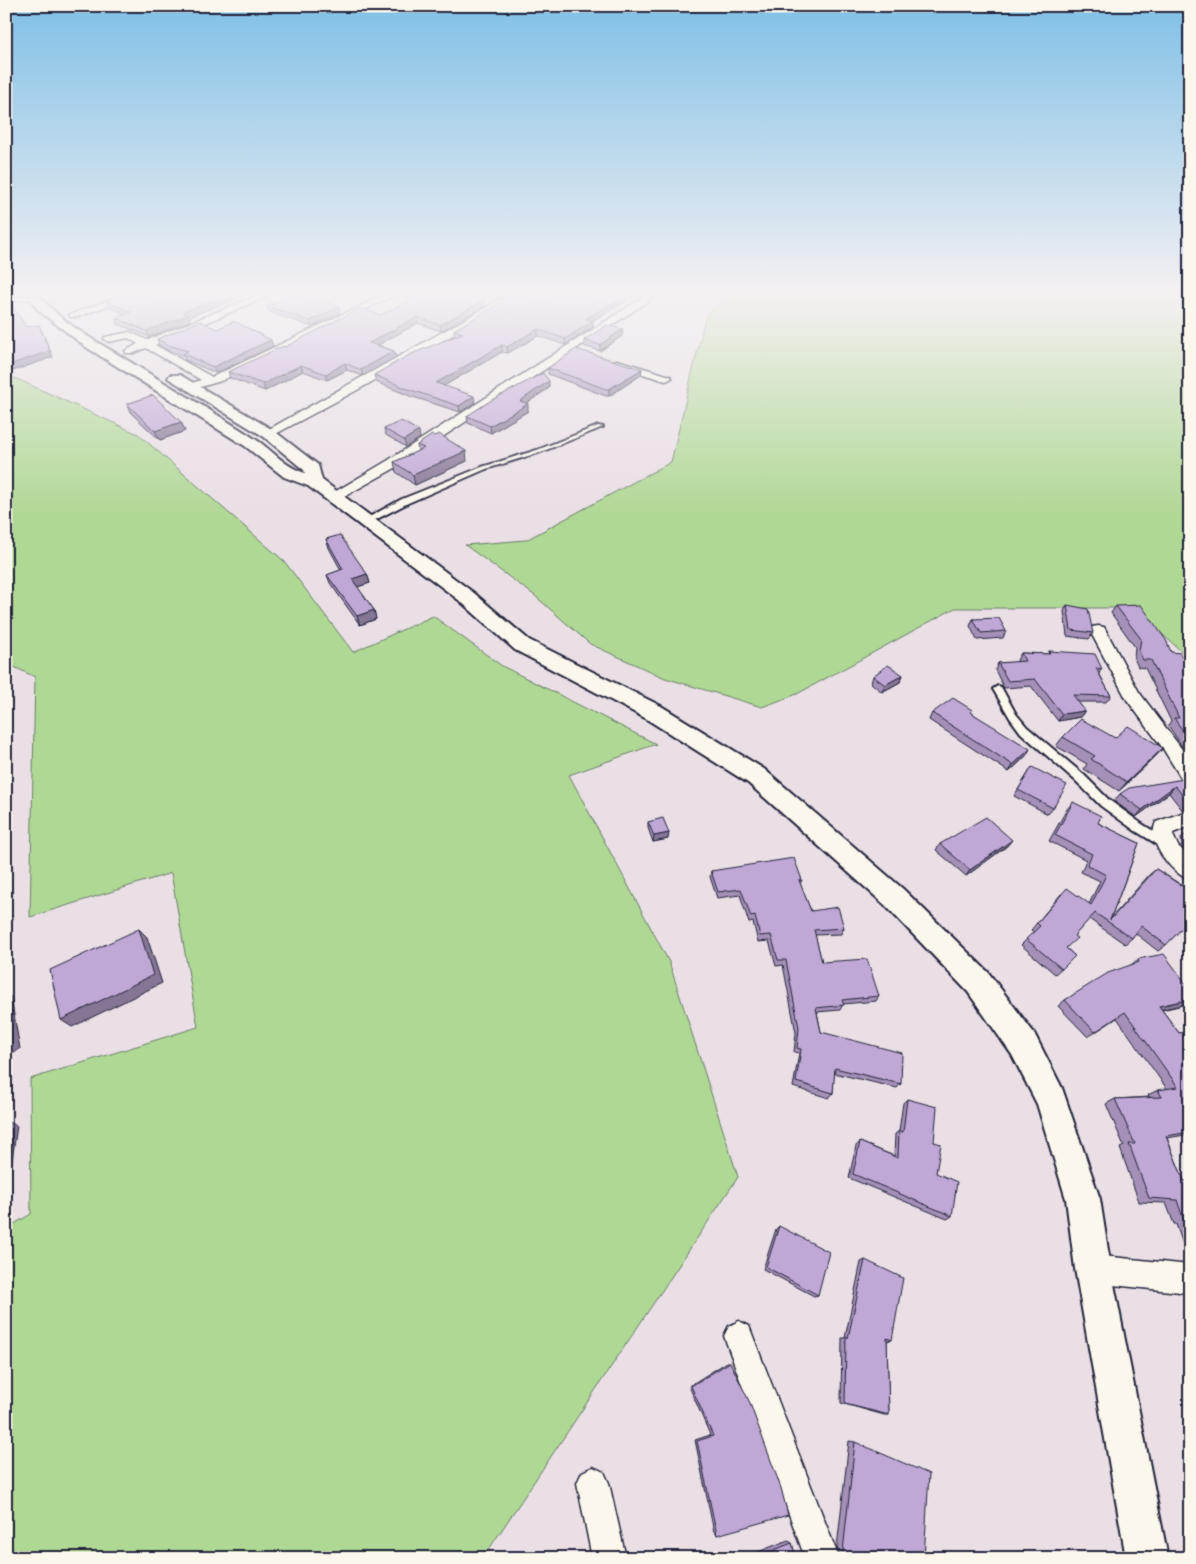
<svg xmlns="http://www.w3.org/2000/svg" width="1196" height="1564" viewBox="0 0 1196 1564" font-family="Kalam,sans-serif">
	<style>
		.green { fill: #b0d895; stroke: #697d68 }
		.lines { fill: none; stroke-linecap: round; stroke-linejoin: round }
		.service-casing { stroke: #22223b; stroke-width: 4 }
		.minor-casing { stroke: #22223b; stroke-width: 3 }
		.tertiary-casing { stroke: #22223b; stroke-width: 4 }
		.service { fill: #fbf7ec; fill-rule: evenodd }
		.minor { fill: #fbf7ec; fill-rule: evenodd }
		.tertiary { fill: #fbf7ec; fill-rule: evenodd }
		.wall { fill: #a590b8; stroke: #22223b }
		.shaded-wall { fill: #867696; stroke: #22223b }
		.building { fill: #c0a8d6; stroke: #22223b }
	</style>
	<rect width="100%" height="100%" fill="#e9dfe5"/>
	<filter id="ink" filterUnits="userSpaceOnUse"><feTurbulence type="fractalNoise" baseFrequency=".02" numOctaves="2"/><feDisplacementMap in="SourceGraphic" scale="10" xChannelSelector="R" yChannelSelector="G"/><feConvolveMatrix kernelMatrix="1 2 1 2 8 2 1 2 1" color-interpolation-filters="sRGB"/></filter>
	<g filter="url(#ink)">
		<path class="green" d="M731,296h459v363l-57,-51h-178l-158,86 -35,13 -97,-29 -75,-34 -56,-49 -69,-50 61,-5 145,-78 35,-147z
			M6,374l132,60 146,127 69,91 80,-36 69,50 154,78 -87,31 100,187 69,215 -255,381h-477v-329l25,-15 -1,-135 168,-52 -27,-154 -141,44 5,-240 -29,-14z"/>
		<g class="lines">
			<defs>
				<path id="service" d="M598,426l5,1 -62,25 -55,17 -78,34 -39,20h-6l-1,-2 40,-22 80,-32 55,-17z
					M998,686l3,1 15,27 11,13 57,48 25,25 33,24 26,16 1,3 -1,3 -4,1 -4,-1 -26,-16 -33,-24 -25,-25 -55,-48 -11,-15 -17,-29z"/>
				<path id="minor" d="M15,296h19l-2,2 -26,5v-6z
					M120,296h13l-55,21h-8l-1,-2z
					M256,296h12l-113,49 57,32 169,-81h12l-172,85 -31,9 -4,-1 -2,-2 2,-2 15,-5 -55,-32 -12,5h-8l-1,-2 13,-7 -10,-6 -19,4 -5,-3 1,-2 25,-5 17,8z
					M513,296h13l-24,10 -141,82 -89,48 -4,1 -6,-4 234,-131z
					M645,296h6l2,2 -256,169 -59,33h-10l-2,-3 61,-36z
					M617,360l53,16 2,2 -6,3 -53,-16 -1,-2 1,-2z
					M1098,626l6,1 35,65 51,68v23l-7,-2 -21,-34 -35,-47 -37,-69 2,-4z
					M1190,810v16l-17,7v2l5,11 12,11v23c-19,-7 -44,-38 -34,-58z
					M1093,1255l97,10v28l-97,-10 -10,-4 -4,-10 4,-10z
					M739,1321l10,5 90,232h-34l-81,-222 5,-10z
					M593,1467l11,5 5,11 17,75h-34l-15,-75 5,-11z"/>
				<path id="tertiary" d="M28,296h12c20,26 54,44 82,61 44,27 89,53 133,82 17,11 30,28 50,34l-1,-3 -41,-34 -95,-58 2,-3h10l93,55 45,35 4,15 152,113 55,47 132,66 103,63 139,120 85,83 46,61 28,55 38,111 11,70 57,289h-42l-51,-289 -9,-70 -29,-95 -25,-49 -44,-63 -83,-87 -137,-122 -103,-65 -130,-68 -55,-49 -152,-115 -24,-9 -39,-31 -159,-99 -48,-37z"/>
			</defs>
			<use href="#service" class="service-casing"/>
			<use href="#minor" class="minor-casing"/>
			<use href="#tertiary" class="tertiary-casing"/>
			<use href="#service" class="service"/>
			<use href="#minor" class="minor"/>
			<use href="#tertiary" class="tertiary"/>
		</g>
		<path class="wall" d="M121,296h122l-54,21 1,4 -41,16 -31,-13 -2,-6 9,-4 -16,-7 -3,-6z
			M398,296h71l15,4 1,6 -44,25 -23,-8 -40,22 16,6 2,6 -33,19 -16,-6 -20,10 -24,-9 -38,20 -35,-13 -2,-6 57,-25 95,-32 31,-15z
			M472,296h41l-15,3z
			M517,296h118l-43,25 1,6 -28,18 -27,-9 -30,17 -6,-1 -59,34 32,17 -15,9 -50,-16 -34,-14 -2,-7 81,-39 -1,-6z
			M267,306l72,1 1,6 -28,14 -43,-15z
			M217,329l54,11 2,6 -57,27 -31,-13 -1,-4 -14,-5 -11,-6 -2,-6z
			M622,336l-22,15 -16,-5v-6z
			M548,368l94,1 -1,6 -32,21h-3l-58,-22z
			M549,388l-23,15 2,8 -37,22 -23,-10 -1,-7z
			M127,404l54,18 4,9 -25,9 -29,-27z
			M384,429l36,9 -14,9 -20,-12z
			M417,445l50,16 -52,24 -19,-13 -2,-10 24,-11z
			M326,539l41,35 3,9 -13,4 17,23 2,9 -16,6 -30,-42 -3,-8 14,-5 -12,-22z
			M1067,605l26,28 -4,6 -22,-3 -3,-25z
			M1116,606l55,46 16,15 3,1v90l-22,-33 3,-4 -26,-53 -7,-1 -4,-9 1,-11 -24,-34z
			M973,619l33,12 -3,7 -26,2 -7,-14z
			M1049,651l53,18 -3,4 12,23 -5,6h-28l7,9 -5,6 -22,4 -27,-35 -27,2 -9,-18 3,-7 20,-1 -1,-2 4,-7 27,1z
			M903,675l-3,7 -18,10 -11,-9 2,-7z
			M972,710l-1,2 55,44 -17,16 -80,-52 3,-7z
			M1063,737l52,1 48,10 -8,9 -36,34 -35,-22 3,-5 -31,-18z
			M1032,767l21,41 -5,6 -34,-18z
			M1190,778v31l-7,2 -14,-18 -33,24 -22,-16 6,-7z
			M1073,802l25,21 41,20 -28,75 38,-43 7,-6 32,20 2,-1v48l-7,-9 -17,18 -8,6 -23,-18 -3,5 -7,6 -36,-25 -15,17 -8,12 9,8 -20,18 -34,-29 13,-13 -3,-2 30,-36 28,10 11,-23 -19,-9 5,-12 -37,-19 18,-32z
			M648,822l20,17 -15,3 -5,-14z
			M1189,830h1v26l-8,-9 -1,-9z
			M940,844l67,2 -41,30 -30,-26z
			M711,871l91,9 -2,4 11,27 33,17 -3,6 -26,1 7,27 57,34 -3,5 -33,3 -3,6 -23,2 4,20 80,52 -4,4 -63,-15 -1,20 -4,5 -36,-11 6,-34 -5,-1 2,-19 -13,-68 -7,1 -7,-25 -11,1 -5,-20 -4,1 -9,-28 -23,3 -7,-21z
			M1138,959l49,45 -25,6 17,23 11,-2v117l-5,-13 -18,3 17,43h6v78h-2l-12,-35h-2l-8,-21 -27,-1 -19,-54 4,-2 -18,-42 9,-5 35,-2 -2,-2 10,-5 9,-1 -50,-71 -29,19 -30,-31 7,-6 66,-35z
			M907,1099l27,43 2,31 16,43 -5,3 -98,-41 7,-32 4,-4 34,14 1,-22 4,-3 4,-28z
			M779,1226l39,69 -4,1 -51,-27 13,-40z
			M865,1260l27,80 -5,1 2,74h-5l-43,-12 1,-65h3l16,-76z
			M727,1362h3l-13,173 -3,-3 -19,-92 15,-5 -21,-49z
			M849,1441l6,1 69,116h-84l-3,-11z
			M788,1540l4,3 4,15h-41l-2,-4z"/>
		<path class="shaded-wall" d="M226,296h17l-54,21 1,4 -41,16 -2,-6 36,-19z
			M498,296h15l-15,3z
			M625,296h10l-50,29v-6z
			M484,300l1,6 -44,25 -1,-6z
			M339,307l1,6 -28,14 -2,-6z
			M417,317l1,6 -47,26 -2,-6z
			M593,321v6l-28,18v-6z
			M39,325l14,32 -43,15 -3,-5z
			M538,329v7l-30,17 -1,-6z
			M623,329l-1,7 -22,15v-6z
			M271,340l2,6 -57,27 -3,-6z
			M502,345v7l-65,38 -1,-7z
			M394,351l2,6 -33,19 -2,-6z
			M345,363l2,7 -20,10 -1,-6z
			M301,365l2,6 -38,20 -2,-7z
			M642,369l-1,6 -32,21v-7z
			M549,381v7l-28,19 -1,-6z
			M474,396l1,7 -15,9 -1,-6z
			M528,404v7l-37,22 -1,-7z
			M181,422l4,9 -25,9 -5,-9z
			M419,431l1,7 -14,9 -2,-7z
			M466,451l1,10 -52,24 -2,-10z
			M367,574l3,9 -16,5 -2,-9z
			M374,610l2,9 -16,6 -3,-9z
			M903,675l-3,7 -18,10 3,-7z
			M1085,711l-5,6 -22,4 4,-7z
			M1163,748l-8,9 -36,34 8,-9z
			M1030,749l-4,7 -17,16 4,-7z
			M1175,786l-6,7 -33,24 6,-7z
			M669,833l-1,6 -15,3 1,-6z
			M1012,840l-5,6 -41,30 4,-6z
			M139,929l8,8 15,46 -90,44 -11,-7z
			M6,994l5,3 9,52 -14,7z
			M1190,999v3l-3,2 -37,8 9,-6z
			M9,1122l8,4 -11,76v-62z"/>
		<path class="building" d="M121,296h105l-43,16 5,3 -41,16 -31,-13 15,-6 -25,-11z
			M290,296h20l29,11 -29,14 -43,-15z
			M414,296h55l15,4 -44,25 -23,-8 -48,26 25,8 -33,19 -16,-7 -19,11 -25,-9 -38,19 -35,-12 55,-26 2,1 75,-39 20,7 38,-18z
			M517,296h108l-40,23 8,2 -28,18 -27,-10 -31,18 -5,-2 -66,38 38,13 -15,10 -51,-17 -34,-14 35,-20 54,-22 -9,-3 48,-28z
			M6,299h2l18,28 13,-2 11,26 -44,15z
			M200,321l17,8 17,-8 37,19 -58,27 -30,-13 5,-3 -20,-6 -11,-6z
			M607,325l16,4 -23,16 -16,-5z
			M576,349l66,20 -33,20h-3l-58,-21z
			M543,373l6,8 -29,20 8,3 -38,22 -23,-10 23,-15z
			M153,395l28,27 -26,9 -28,-27z
			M401,421l18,10 -15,9 -20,-11z
			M439,434l27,17 -53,24 -19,-13 30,-14 -7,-3 15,-10 2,1z
			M340,535l27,39 -15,5 22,31 -17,6 -30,-41 16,-6 -17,-30z
			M1067,605l21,4 5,24 -22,-3z
			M1141,605l25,35 5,12 9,1 7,14 3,1v73l-16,-23h5l-28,-58h-8l-4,-9 2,-12 -25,-33z
			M999,618l7,13 -25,2 -8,-14z
			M1049,651l46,3 7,15 -6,-1 15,28 -38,-1 12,16 -23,3 -27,-35 -27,2 -10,-18 27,-2 -4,-8 29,1z
			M888,665l15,10 -18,10 -12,-9z
			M953,698l19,12 -2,2 60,37 -17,16 -81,-52z
			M1081,719l34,19 13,-12 35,22 -36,34 -36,-23 4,-3 -32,-19z
			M1032,767l35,18 -14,23 -35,-18z
			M1190,778v26l-15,-18 -33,24 -22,-16 9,-6z
			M1073,802l28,14 -3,7 41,20 -29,77 46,-51 32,21 2,-2v32l-24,25 -25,-19 -9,12 -37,-25 -21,23 3,2 -11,10 9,8 -13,13 -36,-30 14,-13 -3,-3 30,-35 24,17 15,-30 -19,-10 5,-11 -37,-19z
			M986,817l26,23 -42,30 -30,-26z
			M663,818l6,15 -15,3 -6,-14z
			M794,858l8,22h-3l12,31 27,-4 6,21 -30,2 8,32 45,-3 12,37 -37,4 2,5 -28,3 5,24 81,21 -1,31 -66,-16 -2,25 -37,-11 5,-33 -4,-1 2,-20 -13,-68h-8l-7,-25 -11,1 -5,-20 -4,1 -10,-28 -23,3 -7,-21z
			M139,929l14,46 -92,45 -11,-50z
			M1164,954l26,35v10l-31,7 20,27 11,-2v101l-24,4 18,45h6v49l-3,-9h-3l-7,-21 -28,-2 -20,-54h6l-20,-45 47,-2 -4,-7 20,-3 -53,-75 -30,20 -30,-32 43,-27 31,-11 -1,-3z
			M6,1027l3,15 -3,1z
			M907,1099l30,8 -3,35 7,2 -5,29 21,9 -5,34 -99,-42 7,-32 38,16 1,-27 4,1z
			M9,1122l-3,18v-17z
			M779,1226l50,26 -11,43 -52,-28z
			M865,1260l38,18 -11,62 -5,-2 2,77 -44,-11 1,-67 2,1z
			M730,1362l19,39 32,87 7,27 -71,20 -20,-94 16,-5 -22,-50z
			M855,1442l74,32 -5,84h-78l-3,-7z
			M792,1543l4,15h-39l-1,-1z"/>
	</g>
	<linearGradient id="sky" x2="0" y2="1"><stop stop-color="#80c0e6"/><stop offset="0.57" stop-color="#f5f1f3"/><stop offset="1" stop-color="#f5f1f3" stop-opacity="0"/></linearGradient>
	<rect width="1196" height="515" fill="url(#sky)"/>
	<rect width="1196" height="1564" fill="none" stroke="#fbf7ec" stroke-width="25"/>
	<rect x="12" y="12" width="1171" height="1539" fill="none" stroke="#22223b" stroke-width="2" filter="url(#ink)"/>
</svg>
